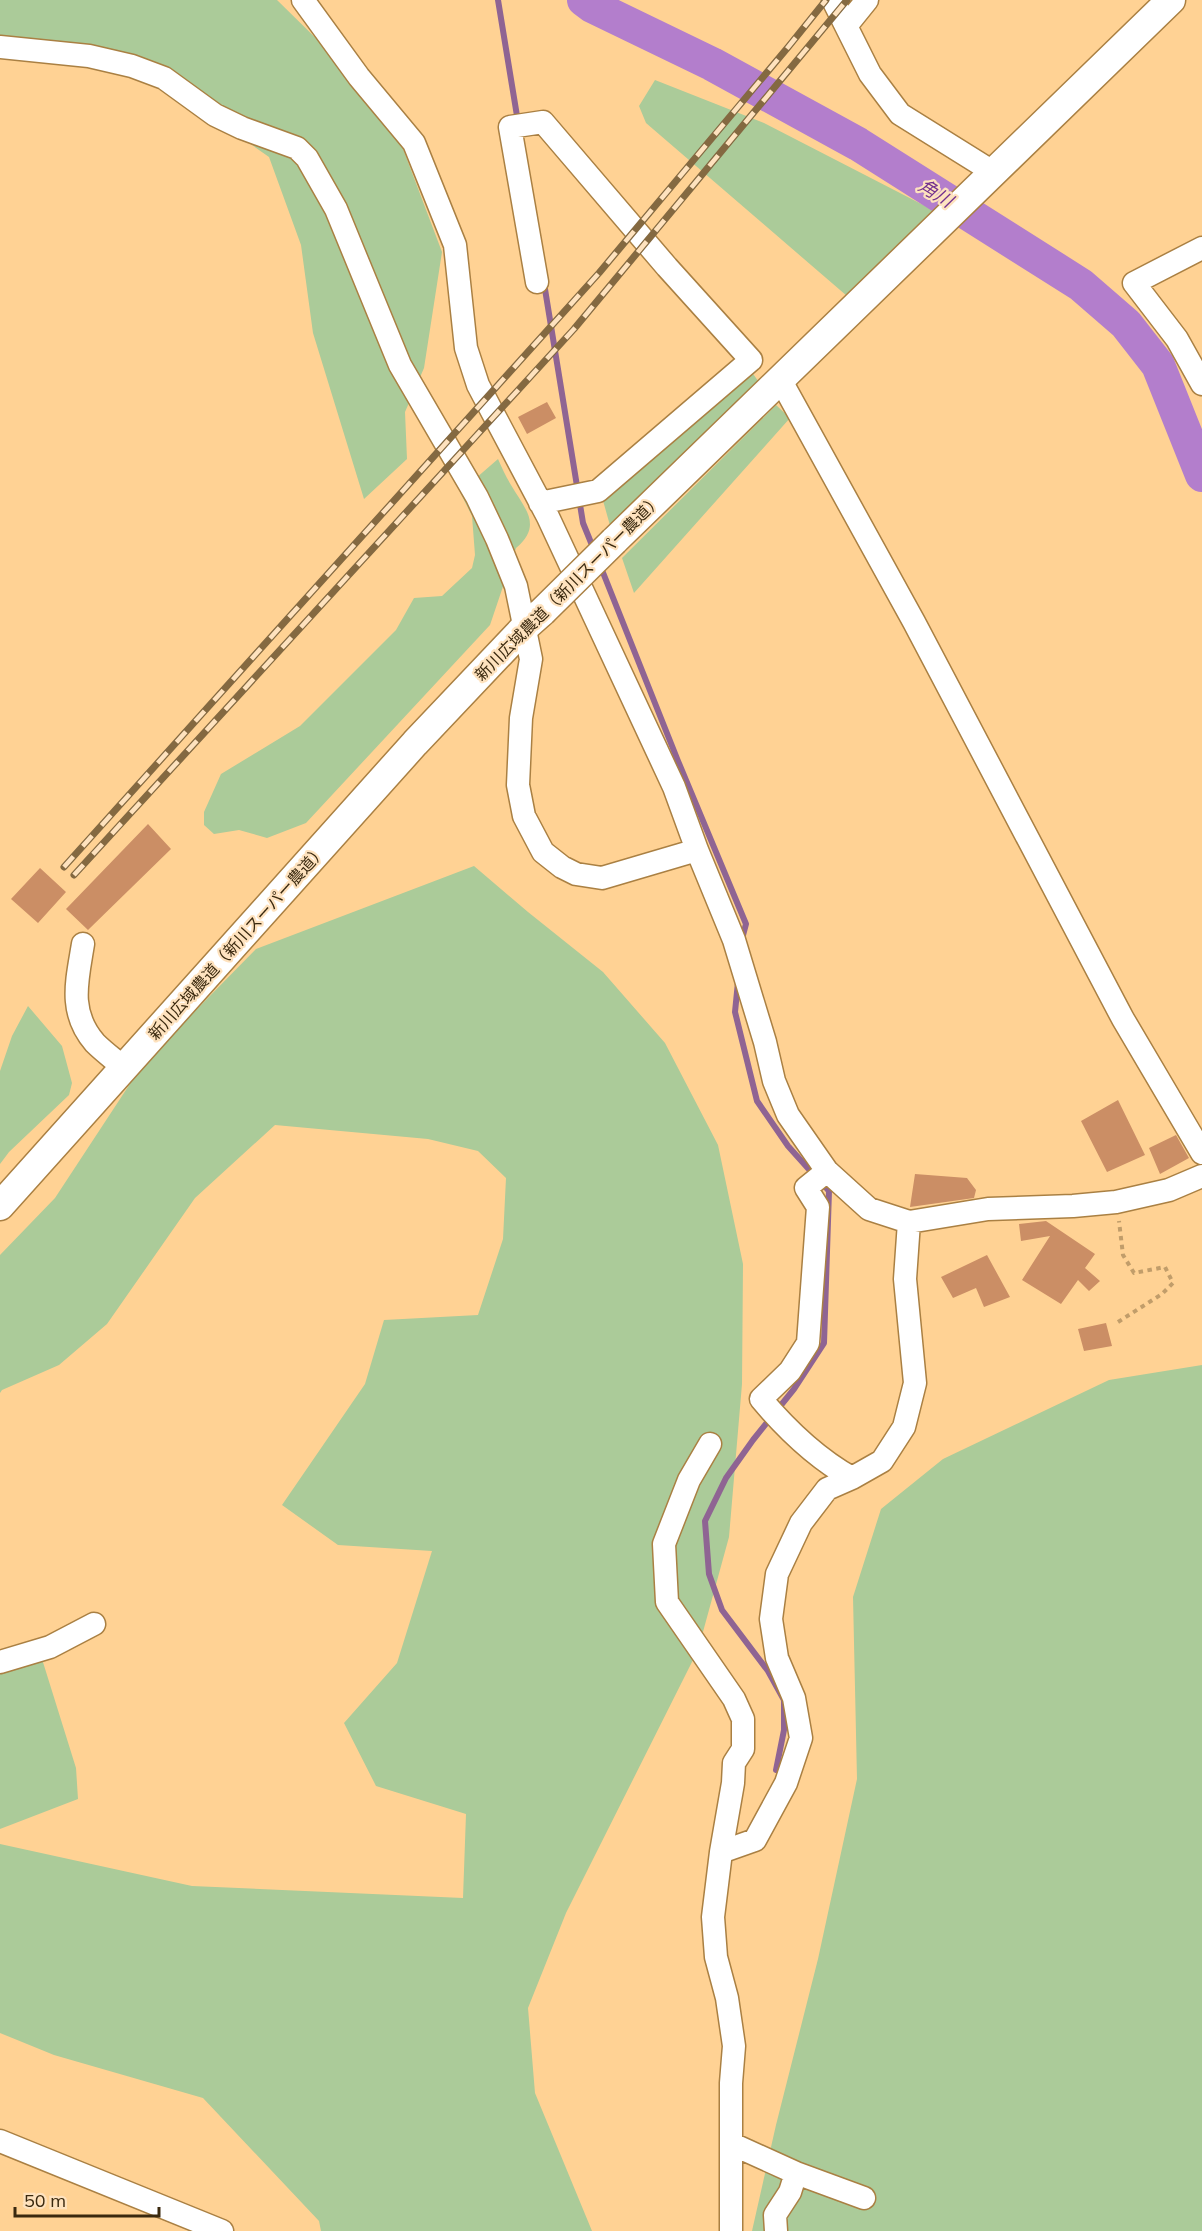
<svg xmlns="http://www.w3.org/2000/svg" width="1202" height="2231" viewBox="0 0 1202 2231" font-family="Mulish,'Noto Sans JP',sans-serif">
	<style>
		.green { fill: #abcb99 }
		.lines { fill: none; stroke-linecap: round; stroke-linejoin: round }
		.stream { stroke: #8f6493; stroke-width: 6 }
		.river { stroke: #b37ecc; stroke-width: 34 }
		.building { fill: #cb8e65 }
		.minor-casing { stroke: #aa8043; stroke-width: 25 }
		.tertiary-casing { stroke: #aa8043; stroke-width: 31 }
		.path { stroke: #c19d6a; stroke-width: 4; stroke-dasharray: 4.5 4.5; stroke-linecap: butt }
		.minor { stroke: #fff; stroke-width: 22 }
		.tertiary { stroke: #fff; stroke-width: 28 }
		.rail-casing { stroke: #846941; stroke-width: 7 }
		.rail { stroke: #fee2be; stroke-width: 4.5; stroke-dasharray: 14; stroke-linecap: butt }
		.tertiary-bridge-casing { stroke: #aa8043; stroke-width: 31; stroke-linecap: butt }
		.tertiary-bridge { stroke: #fff; stroke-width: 28 }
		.labels { text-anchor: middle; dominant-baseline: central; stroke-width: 4.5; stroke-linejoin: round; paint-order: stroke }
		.street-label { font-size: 16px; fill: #3a290f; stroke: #fee2be }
		.water-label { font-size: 18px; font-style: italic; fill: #73308e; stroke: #fee2be }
	</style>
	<rect width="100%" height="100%" fill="#ffd294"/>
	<path class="green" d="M0,0h277l111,109 54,143 -18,116 -19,44 2,47 -43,40 -51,-166 -12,-88 -32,-88 -91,-64 -136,-50 -42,-3z
		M655,80l109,43 169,87 -86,86 -201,-173 -7,-17z
		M751,371l10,14 -150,144 -9,-32z
		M776,405l14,13 -156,175 -12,-35z
		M498,459c4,9 8,18 13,26 14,24 32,40 5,63l-26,77 -184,198 -39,15 -28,-8 -25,4 -10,-9v-13l17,-38 79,-48 96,-96 18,-32 28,-2 30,-28 3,-13 -3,-39 -12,-24z
		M474,866l54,46 75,60 62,71 53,102 25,119 -1,120 -13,153 -31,113 -132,263 -38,95 7,85 57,138h-271l-2,-10 -116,-123 -149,-43 -54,-22v-189l192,42 271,12 3,-84 -90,-28 -32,-63 53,-60 35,-112 -94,-6 -56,-40 83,-121 19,-64 94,-5 25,-76 3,-61 -28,-27 -50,-12 -153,-14 -80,73 -88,126 -48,41 -57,25 -2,3v-138l55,-57 88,-134 113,-115z
		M28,1006l34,40 10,37 -3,12 -60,57 -9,12v-93l12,-35z
		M1202,1365v866h-450l24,-106 42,-166 39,-180 -4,-182 28,-88 62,-50 166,-79z
		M42,1659l34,109 2,31 -78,30v-160z"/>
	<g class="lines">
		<path class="stream" d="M498,0l20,122
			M544,283l39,240 11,27
			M600,565l78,196 68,163 -4,15
			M738,982l-3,30 22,89 31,45 26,29
			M776,1770l8,-40v-30l-16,-29 -46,-61 -13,-36 -4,-53 21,-43 27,-38 41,-51 30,-46 5,-152 -8,-9"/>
		<path class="river" d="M584,0l8,6 120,58 146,80 223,141 45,39 32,41 44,110"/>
	</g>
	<path class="building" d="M547,402l9,16 -29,16 -9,-17z
		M148,824l23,25 -83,81 -22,-21z
		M40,868l26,24 -28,31 -27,-24z
		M1118,1100l27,55 -38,17 -26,-51z
		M1176,1135l13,23 -29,16 -11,-26z
		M915,1174l52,4 9,12 -2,8 -64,9z
		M1046,1221l49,33 -10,14 15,13 -11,10 -11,-11 -17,24 -39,-24 28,-44 -29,5 -2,-17z
		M987,1255l23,42 -26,10 -8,-19 -23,10 -12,-21z
		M1106,1323l6,23 -28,5 -6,-22z"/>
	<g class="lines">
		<defs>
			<path id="minor" d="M303,0l56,77 55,66 41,102 11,103 12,37 70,132 126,270 23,63 37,90 31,102 9,39 14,34 39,56 42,38 40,13 79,-13 85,-3 43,-4 53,-12 33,-14
				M833,0l37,74 30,40 93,58
				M846,26l21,-26
				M0,47l89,9 43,10 32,12 51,37 27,13 55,20 10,10 29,51 64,156 77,132 20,42 19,47 15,73 -10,59 -3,67 6,31 19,36 19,15 14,7 26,4 95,-28
				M1202,248l-68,35 43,56 25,45
				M537,282l-27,-155 33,-5 124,145 84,93 -153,131 -58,12
				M780,379l134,243 209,397 79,134
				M83,944c-6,37 -15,68 12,99 9,9 20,17 29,25
				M827,1171l-21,17 12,19 -10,136 -18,28 -29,28c27,32 55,59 91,79
				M710,1444l-21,36 -25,64 3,58 67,97 9,20v30l-9,14 -1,20 -12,69
				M0,1662l50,-15 44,-23
				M0,2141l222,90
				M732,2144l64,29 -6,19 -15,23 1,16
				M796,2173l68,25
				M731,2231v-148l3,-37 -7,-48 -11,-41 -3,-40 8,-65 34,-12 31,-57 15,-45 -7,-40 -17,-40 -6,-39 6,-45 24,-51 26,-34 25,-11 30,-17 22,-34 11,-44 -10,-104 4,-57"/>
			<path id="tertiary" d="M614,541l557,-541
				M0,1206l415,-463 109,-115 18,-16"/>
		</defs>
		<use href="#minor" class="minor-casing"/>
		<use href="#tertiary" class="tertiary-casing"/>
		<path class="path" d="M1118,1322l44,-28 11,-11 -8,-16 -31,6 -11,-18 -4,-34"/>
		<use href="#minor" class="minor"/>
		<use href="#tertiary" class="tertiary"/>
		<defs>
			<path id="rail" d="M64,867l535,-594 190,-227 37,-46
				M74,875l500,-546 273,-329"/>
		</defs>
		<use href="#rail" class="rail-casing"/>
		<use href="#rail" class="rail"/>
		<defs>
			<path id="tertiary-bridge" d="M542,612l72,-71"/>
		</defs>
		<use href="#tertiary-bridge" class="tertiary-bridge-casing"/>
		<use href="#tertiary-bridge" class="tertiary-bridge"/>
	</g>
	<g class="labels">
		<g class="street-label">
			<text transform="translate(568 587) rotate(-45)">新川広域農道（新川スーパー農道）</text>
			<text transform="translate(237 942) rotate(-48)">新川広域農道（新川スーパー農道）</text>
		</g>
		<g class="water-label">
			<text transform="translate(936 193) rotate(32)">角川</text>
		</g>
	</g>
	<path d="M15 2207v9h144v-9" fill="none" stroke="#3a290f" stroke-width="3"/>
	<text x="24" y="2207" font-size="18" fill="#3a290f" stroke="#fee2be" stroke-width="4.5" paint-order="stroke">50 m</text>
</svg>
